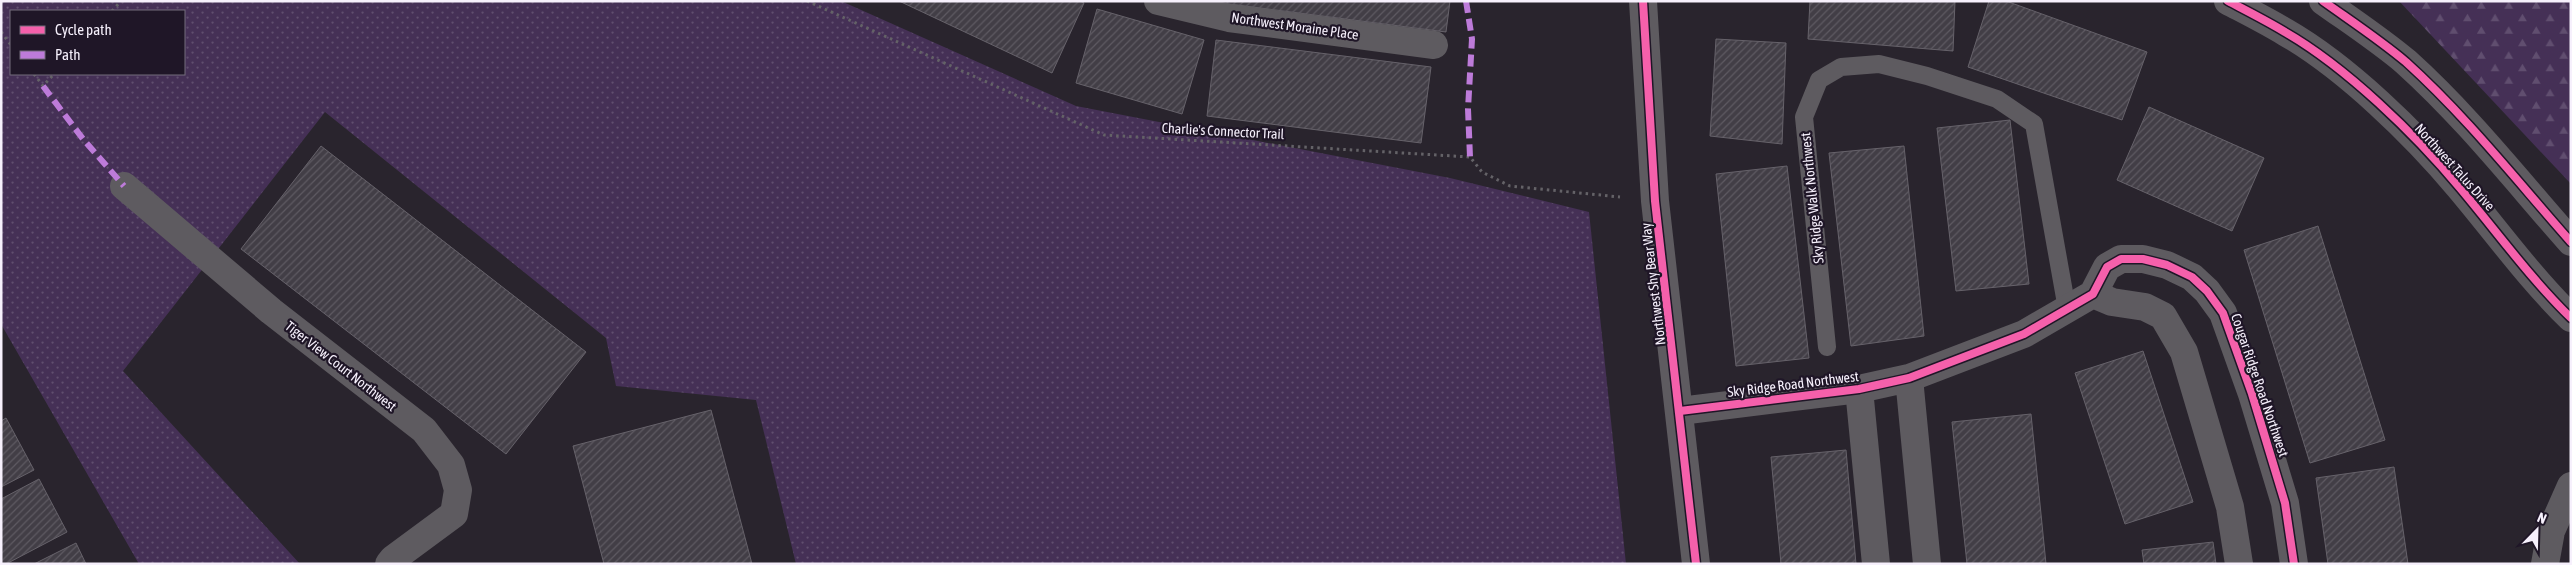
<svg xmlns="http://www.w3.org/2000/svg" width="2572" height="565" viewBox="0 0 2572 565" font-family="'Asap Condensed',sans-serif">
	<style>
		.grass { fill: url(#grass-dots); fill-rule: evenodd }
		.forest { fill: url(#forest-firs) }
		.building { fill: url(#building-hatch); stroke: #66626a }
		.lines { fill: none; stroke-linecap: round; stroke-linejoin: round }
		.path { stroke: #646267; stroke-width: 3; stroke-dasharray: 2.5 4; stroke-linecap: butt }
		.service { stroke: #5e5b60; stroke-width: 18 }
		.minor { stroke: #5e5b60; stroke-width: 28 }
		.tertiary { stroke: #5e5b60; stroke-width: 28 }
		.quiet { stroke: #bd7bd9; stroke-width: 6; stroke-dasharray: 12 6; stroke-linecap: butt }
		.cycleway-casing { stroke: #1f1627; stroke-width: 11 }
		.cycleway { stroke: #f560ab; stroke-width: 8 }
		.labels { text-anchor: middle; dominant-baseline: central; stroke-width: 4.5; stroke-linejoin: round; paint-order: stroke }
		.street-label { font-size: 14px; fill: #f6f0fc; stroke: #1f1627 }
	</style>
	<defs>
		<pattern id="grass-dots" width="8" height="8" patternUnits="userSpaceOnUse" patternTransform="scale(1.25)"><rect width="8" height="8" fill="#453056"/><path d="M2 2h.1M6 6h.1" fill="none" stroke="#604e6f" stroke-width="1.8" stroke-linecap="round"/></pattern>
		<pattern id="forest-firs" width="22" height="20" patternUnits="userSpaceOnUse" patternTransform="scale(1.25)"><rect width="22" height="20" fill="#453056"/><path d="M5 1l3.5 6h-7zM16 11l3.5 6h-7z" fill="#604e6f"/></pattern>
		<pattern id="building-hatch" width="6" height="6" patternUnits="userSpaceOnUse" patternTransform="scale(1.25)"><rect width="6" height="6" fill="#423e46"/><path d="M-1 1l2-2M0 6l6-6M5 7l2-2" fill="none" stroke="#5e5a62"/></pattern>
	</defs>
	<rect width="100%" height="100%" fill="#29242d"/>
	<path class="grass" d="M1,1h840l235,105 374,72 139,34 37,352h-830l-40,-164 -140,-14 -10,-48 -281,-226 -202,259 177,193h-161l-138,-240zM11,11h173v63h-173z"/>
	<path class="forest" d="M2399,1h172v183z"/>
	<path class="building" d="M899,1h181l4,2 -32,70z
		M1206,1h244l-4,31z
		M1810,1h145l-2,50 -145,-12z
		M1989,1h17l141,51 -25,68 -154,-53z
		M1097,9l107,31 -22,74 -106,-31z
		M1716,39l70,4 -4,101 -72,-8z
		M1216,40l215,27 -10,76 -214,-27z
		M2149,107l115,51 -32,73 -115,-51z
		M2010,120l19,164 -73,7 -19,-163z
		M321,146l265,206 -80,102 -265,-205z
		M1904,146l20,190 -73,10 -22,-193z
		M1787,166l22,192 -73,8 -20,-192z
		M2318,226l67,214 -75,23 -66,-213z
		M2143,351l50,151 -68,22 -50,-151z
		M711,410l41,154h-148l-31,-118z
		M2031,414l15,150h-79l-15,-142z
		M6,418l28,52 -33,17v-66z
		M1846,450l10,114h-75l-10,-107z
		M2394,467l14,97h-80l-12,-86z
		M39,479l28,53 -61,32h-5v-65z
		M2213,542l3,22h-72l-2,-14z
		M76,543l10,21h-52z"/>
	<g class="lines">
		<path class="path" d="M807,1l297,134 366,22 12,15 28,14 110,11
			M112,11l9,-10
			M1,32l10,13
			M34,74l9,12 11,-12"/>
		<path class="service" d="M1827,347l-23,-230 15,-37 22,-13 38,-3 48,12 70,23 37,25 33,185"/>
		<path class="minor" d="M1158,1l71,17 205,27
			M1643,1l12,200 41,363
			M124,186l147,125 153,119 27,35 7,25 -4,24 -61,45 -4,5
			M2093,294l19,8 33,5 18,9 21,36 46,155 9,57
			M1909,378l18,186
			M1859,389l17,175
			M1680,411l179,-22 50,-11 115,-44 69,-40 14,-27 14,-8h22l24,6 25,12 15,14 16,22 29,81 33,109 9,61
			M2545,564l6,-33 20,-45"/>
		<path class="tertiary" d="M2228,1c19,10 39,20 57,31 61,35 130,102 175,156 37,44 70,90 111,130
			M2323,1c28,20 57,39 83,61 61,55 111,119 165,180"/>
		<path class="quiet" d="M1466,1l6,38 -4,70 2,48
			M43,86l40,53 41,47"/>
		<defs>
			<path id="cycleway" d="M1643,1l12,200 41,363
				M2228,1c19,10 39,20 57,31 61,35 130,102 175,156 37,44 70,90 111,130
				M2323,1c28,20 57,39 83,61 61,55 111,119 165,180
				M1680,411l179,-22 50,-11 115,-44 69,-40 14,-27 14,-8h22l24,6 25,12 15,14 16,22 29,81 33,109 9,61"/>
		</defs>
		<use href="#cycleway" class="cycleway-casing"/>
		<use href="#cycleway" class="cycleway"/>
	</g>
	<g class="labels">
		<g class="street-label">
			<text transform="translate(1295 26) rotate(8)">Northwest Moraine Place</text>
			<text transform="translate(1223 131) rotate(3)">Charlie's Connector Trail</text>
			<text transform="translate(2455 167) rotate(48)">Northwest Talus Drive</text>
			<text transform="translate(1812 198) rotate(-96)">Sky Ridge Walk Northwest</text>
			<text transform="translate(1653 284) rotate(-97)">Northwest Shy Bear Way</text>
			<text transform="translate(341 366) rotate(38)">Tiger View Court Northwest</text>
			<text transform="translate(1793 384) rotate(-7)">Sky Ridge Road Northwest</text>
			<text transform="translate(2260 385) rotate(71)">Cougar Ridge Road Northwest</text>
		</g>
	</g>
	<rect width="2572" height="565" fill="none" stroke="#f6f0fc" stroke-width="5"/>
	<rect x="10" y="10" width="175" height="65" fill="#1f1627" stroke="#756d7c"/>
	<rect x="20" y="26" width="25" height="8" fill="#f560ab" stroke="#756d7c"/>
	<text x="55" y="35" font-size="15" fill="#f6f0fc">Cycle path</text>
	<rect x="20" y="51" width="25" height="8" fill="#bd7bd9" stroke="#756d7c"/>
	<text x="55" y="60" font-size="15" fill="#f6f0fc">Path</text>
	<g transform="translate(2537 530) rotate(23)" stroke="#1f1627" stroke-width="4" paint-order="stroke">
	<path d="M0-4L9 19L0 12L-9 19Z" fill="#f6f0fc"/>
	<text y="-8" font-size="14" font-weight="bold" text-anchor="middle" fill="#f6f0fc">N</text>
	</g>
</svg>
